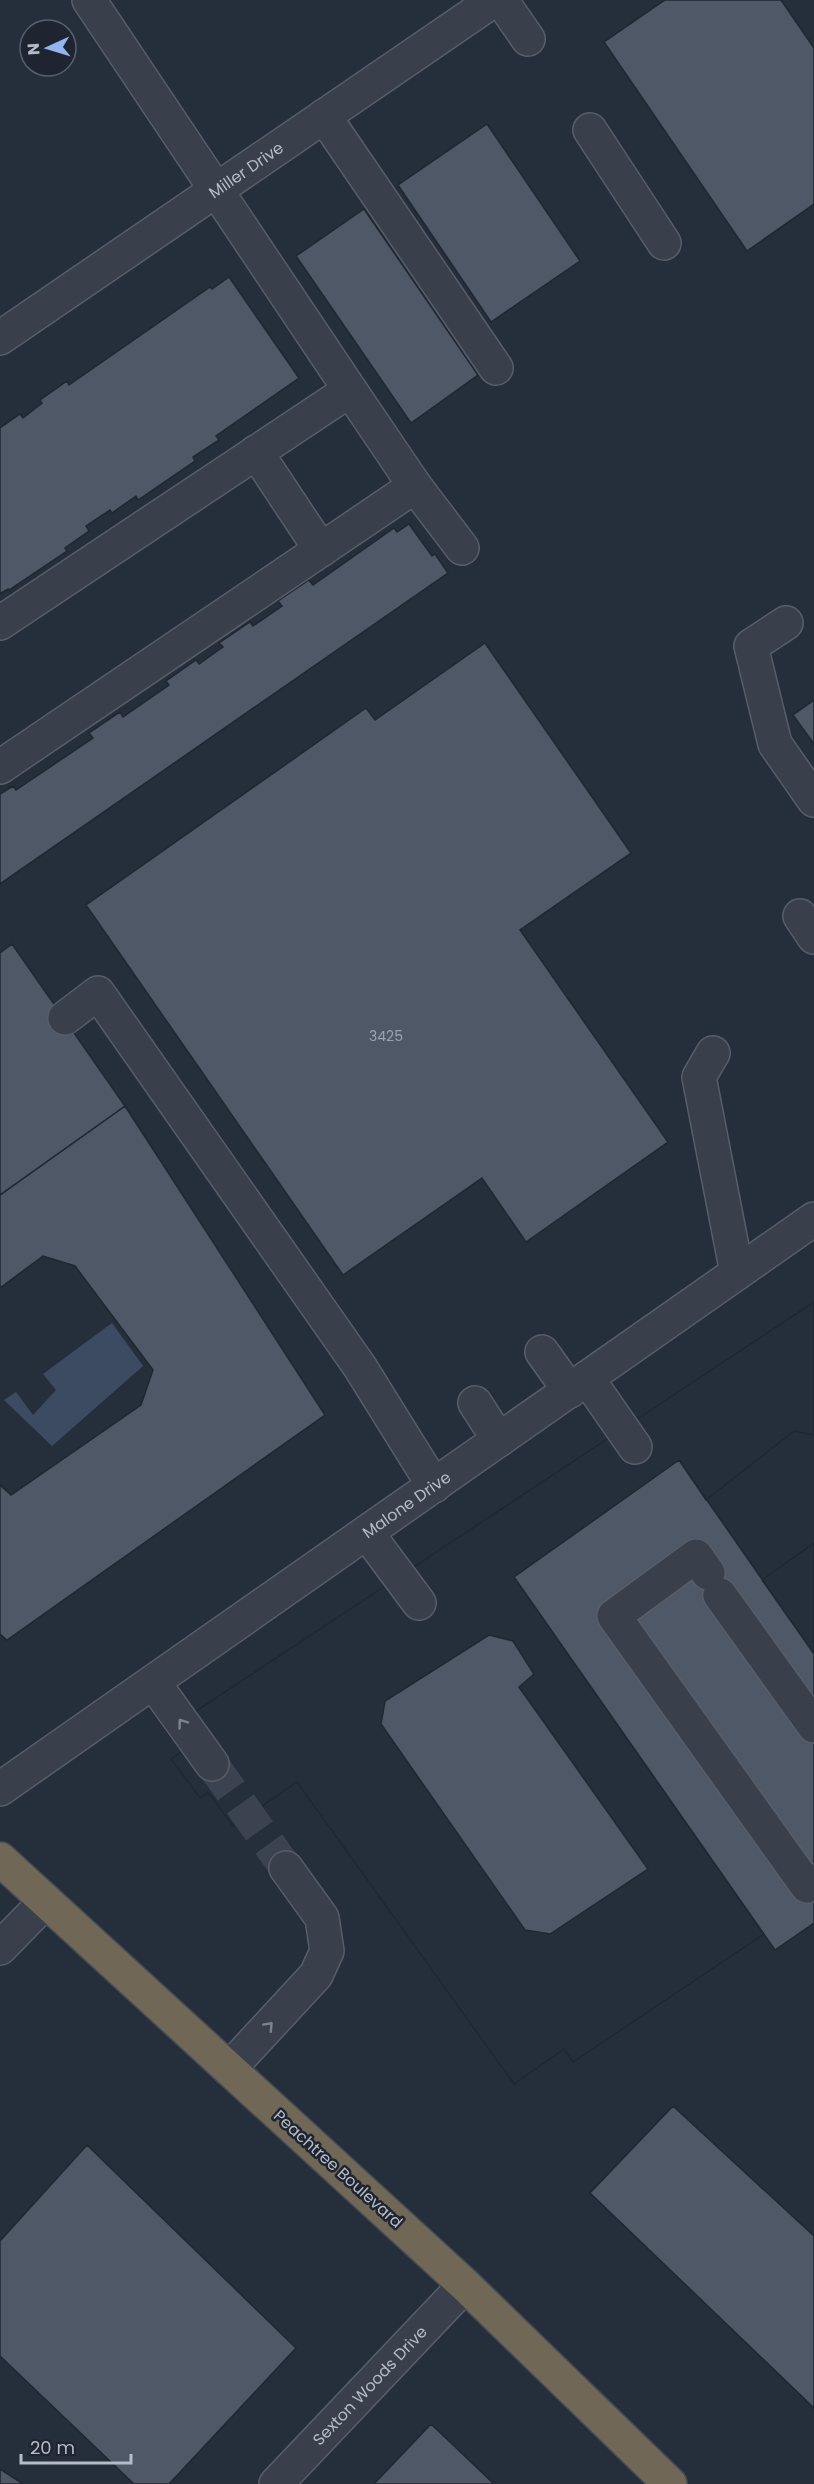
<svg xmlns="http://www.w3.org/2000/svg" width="814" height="2484" viewBox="0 0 814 2484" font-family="Poppins,sans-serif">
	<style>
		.water { fill: #3d4b62 }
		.building { fill: #4e5866; stroke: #202732; stroke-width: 1.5; fill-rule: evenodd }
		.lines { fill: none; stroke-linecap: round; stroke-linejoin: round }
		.minor-tunnel { stroke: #3b4350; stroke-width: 33; stroke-dasharray: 33 16; stroke-linecap: butt }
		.minor-casing { stroke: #575e69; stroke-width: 36 }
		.highway-casing { stroke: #444b56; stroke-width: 36 }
		.minor { stroke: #39404b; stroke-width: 33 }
		.highway { stroke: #706757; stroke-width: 33 }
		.oneway { stroke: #7d848f }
		.labels { text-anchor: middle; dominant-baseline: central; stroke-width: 5; stroke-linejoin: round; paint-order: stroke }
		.number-label { font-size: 14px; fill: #9ba2af }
		.street-label { font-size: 16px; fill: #b5bbc7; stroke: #1e2530 }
	</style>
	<rect width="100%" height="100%" fill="#252e3b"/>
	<path class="water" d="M112,1323l31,43 -91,80 -48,-46 12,-8 17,23 23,-25 -13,-16z"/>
	<path class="building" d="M665,0h116l33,48v156l-67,47 -143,-209z
		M487,124l93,137 -89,61 -93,-137z
		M364,209l114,166 -67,48 -115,-167z
		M229,277l70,101 -83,58 3,4 -26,17 2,4 -57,39 -2,-4 -24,17 -2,-3 -24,16 3,5 -24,17 2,3 -58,39 -1,-1 -8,5v-166l20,-14 3,4 19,-15 -2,-3 27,-19 2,4 141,-98 2,2z
		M409,524l23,32 3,-2 13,19 -448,311v-90l13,-8 3,4 77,-52 -4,-5 31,-21 3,5 46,-32 -3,-4 30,-21 3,4 24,-17 -4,-4 31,-21 3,4 29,-20 -4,-5 31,-21 4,5 81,-57 3,4z
		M485,643l146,210 -111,77 148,212 -142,100 -44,-64 -139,97 -257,-370 280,-197 9,12z
		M814,700v44l-21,-29z
		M12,944l113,162 -125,89v-242z
		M125,1106l200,309 -318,225 -7,-6v-149l11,10 130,-90 12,-35 -78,-104 -32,-10 -43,32v-93z
		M814,1302v133l-20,-4 -88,69 -27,-40 -165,117 250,357 -191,128 -9,-13 -50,35 -217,-302 -64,44 -25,-34 -8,6 -29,-39 11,-8 -16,-20zM489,1635l24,6 21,33 -15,13 129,182 -98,65 -25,-4 -144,-206 4,-23z
		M814,1302v133l-20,-4 -88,69 -27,-40 -165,117 250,357 -191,128 -9,-13 -50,35 -217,-302 -64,44 -25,-34 -8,6 -29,-39 11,-8 -16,-20z
		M679,1460l135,194v269l-39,27 -261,-373z
		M814,1543v111l-52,-74z
		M814,1543v111l-52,-74z
		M673,2106l141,130v172l-224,-215z
		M87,2145l209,203 -127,136h-35l-134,-128v-115z
		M431,2424l20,19 43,41h-120z
		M0,2469l23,15h-23z"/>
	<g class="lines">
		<path class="minor-tunnel" d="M212,1764l74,104"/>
		<defs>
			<g id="minor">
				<path d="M501,0l27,39"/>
				<path d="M324,116l172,252"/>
				<path d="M590,130l74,113"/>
				<path id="s1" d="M0,338l494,-338"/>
				<path d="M256,452l65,98"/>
				<path d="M415,486l47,62"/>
				<path d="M0,623l350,-233 -261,-390"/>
				<path d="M786,623l-35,23 24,98 39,56"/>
				<path d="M0,767l415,-281 -65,-96"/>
				<path d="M800,916l14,21"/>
				<path d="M65,1018l33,-25 262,374 74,119"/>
				<path d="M713,1053l-14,24 38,196"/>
				<path d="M542,1352l28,39"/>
				<path d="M587,1378l48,69"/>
				<path d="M475,1403l24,37"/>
				<path d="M367,1533l52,70"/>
				<path d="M708,1573l-12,-17 -82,60 193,270 7,-5"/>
				<path d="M720,1595l94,131"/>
				<path d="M153,1682l59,82"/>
				<path id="s2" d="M0,1789l814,-570"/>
				<path d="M0,1948l46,-47"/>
				<path d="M229,2069l87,-94 11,-24 -5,-33 -36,-50"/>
				<path id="s3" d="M276,2484l189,-199"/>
			</g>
			<path id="highway" d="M0,1859l465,426 205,199"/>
		</defs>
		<use href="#minor" class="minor-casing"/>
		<use href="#highway" class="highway-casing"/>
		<use href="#minor" class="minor"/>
		<use href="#highway" class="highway"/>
	</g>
	<defs><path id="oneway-chevron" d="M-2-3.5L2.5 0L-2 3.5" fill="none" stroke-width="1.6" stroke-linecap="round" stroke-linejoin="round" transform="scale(1.5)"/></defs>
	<g class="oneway">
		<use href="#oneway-chevron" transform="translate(182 1723) rotate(-126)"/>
		<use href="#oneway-chevron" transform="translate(269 2026) rotate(-47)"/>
	</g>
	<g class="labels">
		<g class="number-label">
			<text x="386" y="1036">3425</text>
		</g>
		<g class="street-label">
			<text stroke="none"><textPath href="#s1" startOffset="298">Miller Drive</textPath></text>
			<text stroke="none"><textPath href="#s2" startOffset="496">Malone Drive</textPath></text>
			<text transform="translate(338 2169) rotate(42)">Peachtree Boulevard</text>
			<text stroke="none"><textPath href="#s3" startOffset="136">Sexton Woods Drive</textPath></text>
		</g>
	</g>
	<g transform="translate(48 48) rotate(266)"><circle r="28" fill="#1e2530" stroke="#5a616c" stroke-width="1.5"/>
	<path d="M0-4.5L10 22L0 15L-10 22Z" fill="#92b4ef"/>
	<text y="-9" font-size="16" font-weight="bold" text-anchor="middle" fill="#b5bbc7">N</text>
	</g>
	<path d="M21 2454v9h110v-9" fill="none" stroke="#b5bbc7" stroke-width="3"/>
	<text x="30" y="2454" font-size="18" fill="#b5bbc7" stroke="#1e2530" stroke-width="4.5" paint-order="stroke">20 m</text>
</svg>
